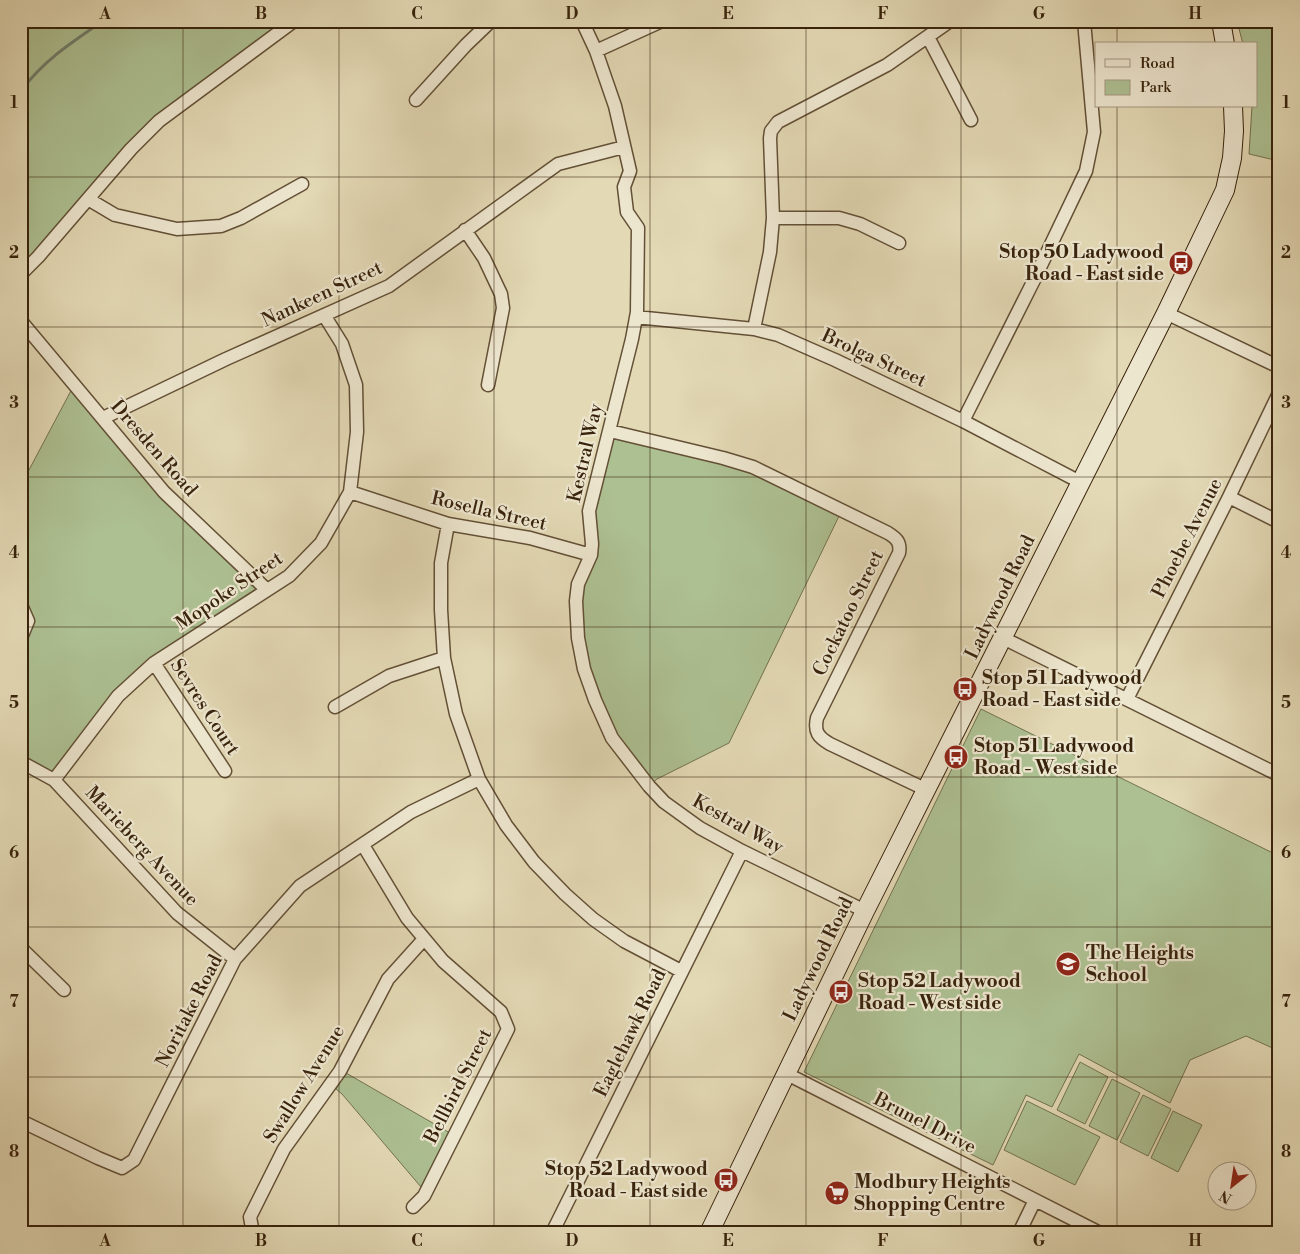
<svg xmlns="http://www.w3.org/2000/svg" width="1300" height="1254" viewBox="0 0 1300 1254" font-family="'Libre Bodoni',serif">
	<style>
		.green { fill: #adc092; stroke: #72724f }
		.lines { fill: none; stroke-linecap: round; stroke-linejoin: round }
		.stream { stroke: #707e6c; stroke-width: 3 }
		.street-casing { stroke: #635036; stroke-width: 15 }
		.secondary-casing { stroke: #38230c; stroke-width: 20 }
		.street { stroke: #ede6cf; stroke-width: 12 }
		.secondary { stroke: #ede6cf; stroke-width: 18 }
		.grid { fill: none; stroke: #38230c; stroke-width: 1; stroke-opacity: 0.55 }
		.labels { text-anchor: middle; dominant-baseline: central; stroke-width: 4.5; stroke-linejoin: round; paint-order: stroke }
		.poi-label { font-size: 19px; font-weight: bold; fill: #38230c; stroke: #ede6cf; text-anchor: start }
		.street-label { font-size: 19px; fill: #38230c; stroke: #ede6cf }
		.neatline { fill: none; stroke: #38230c; stroke-width: 2 }
		.grid-label { font-size: 16px; text-anchor: middle; font-weight: bold; fill: #38230c }
	</style>
	<rect width="100%" height="100%" fill="#e3d9b5"/>
	<filter id="stains"><feTurbulence type="fractalNoise" baseFrequency=".004" numOctaves="4"/><feColorMatrix values="0 0 0 0 .2 0 0 0 0 .09 0 0 0 0 .02 0 0 0 .5 -.17"/></filter>
	<radialGradient id="worn" r=".72"><stop offset=".6" stop-color="#630" stop-opacity="0"/><stop offset="1" stop-color="#630" stop-opacity=".3"/></radialGradient>
	<path class="green" d="M21,21h273l-135,100 -138,153z
		M1237,21h42v140l-30,-7 3,-48h4v-62h-13z
		M74,385l90,107 103,98 -113,73 -100,117 -33,-18v-277z
		M610,431l113,27 119,52 -113,233 -72,36 -8,7 -54,-86 -19,-99z
		M981,709l298,147v195l-33,-15 -56,24 -20,43 -91,-49 -27,53 -26,-12 -33,70 -189,-93z
		M1080,1062l28,15 -23,47 -28,-14z
		M346,1073l104,60 -29,54 -79,-93 -6,-5z
		M1112,1079l28,14 -23,47 -28,-14z
		M1143,1095l28,14 -23,47 -28,-14z
		M1027,1101l73,36 -25,48 -71,-35z
		M1173,1111l29,14 -24,47 -27,-14z"/>
	<g class="lines">
		<path class="stream" d="M21,91c22,-30 51,-49 82,-70"/>
		<defs>
			<path id="street" d="M582,21l14,30 19,55 15,65 -6,16 3,25 11,16 -1,84 -5,27 -43,172 3,33 -1,11 -13,29 -2,17 2,37 6,31 11,31 17,38 37,48 15,16 36,26 42,23 123,60
				M928,37l43,83
				M596,51l66,-30
				M416,100l50,-55 25,-24
				M88,199l27,16 62,14 44,-3 20,-8 61,-34
				M773,218h66l21,6 39,19
				M465,230l19,28 17,36 2,14 -15,77
				M21,274l17,-17 93,-108 28,-28 135,-100
				M1166,313l113,54
				M636,317l118,12 24,6 57,25 128,61 117,61
				M21,321l143,171 103,98
				M754,329l16,-77 3,-34 -3,-80 1,-7 7,-9 109,-57 63,-44
				M103,418l123,-59 163,-73 169,-122 66,-17
				M963,421l71,-141 52,-109 8,-39 -10,-111
				M610,431l113,27 30,9 135,66c8,5 13,9 11,20l-82,165c-3,14 1,19 13,26l97,46
				M350,492l98,32 82,14 61,17
				M1229,497l50,25
				M448,524l-7,39v47l3,48 12,56 23,65 27,46 28,37 31,32 28,25 31,22 57,30
				M21,605l7,16 -7,17
				M1003,638l276,137
				M154,663l71,108
				M1127,699l102,-202 50,-104
				M335,707l54,-31 55,-18
				M21,762l33,18 123,133 58,46
				M54,780l64,-84 36,-33 135,-87 32,-33 29,-51 7,-60 -1,-47 -14,-41 -18,-29
				M363,845l44,73 36,43 58,51 7,17 -84,167 -11,11
				M21,948l43,42
				M787,1074l313,159
				M21,1121l77,37 24,10 12,-8 101,-201 65,-73 111,-74 68,-33
				M255,1233l-3,-5 -2,-11 34,-68 56,-78 48,-92 36,-40
				M552,1233l190,-382
				M1019,1233l16,-33"/>
			<path id="secondary" d="M1221,21l4,23
				M709,1233l156,-322 301,-598 59,-123 7,-32 2,-27 -1,-25"/>
		</defs>
		<use href="#street" class="street-casing"/>
		<use href="#secondary" class="secondary-casing"/>
		<use href="#street" class="street"/>
		<use href="#secondary" class="secondary"/>
	</g>
	<path class="grid" d="M183,21v1212M339,21v1212M494,21v1212M650,21v1212M806,21v1212M961,21v1212M1117,21v23M1117,106v1127M21,177h1258M21,327h1258M21,477h1258M21,627h1258M21,777h1258M21,927h1258M21,1077h1258"/>
	<defs>
		<symbol id="bus-disc" viewBox="-11 -11 22 22"><circle r="9.5" fill="#8f2418" stroke="#ede6cf"/><path d="M-5-6H5V4H4V6H2V4H-2V6H-4V4H-5ZM-3.5-4V0h7V-4ZM-3.5 1.2v1.5H-2V1.2ZM2 1.2v1.5H3.5V1.2Z" fill="#fff"/></symbol>
		<symbol id="school-disc" viewBox="-11 -11 22 22"><circle r="9.5" fill="#8f2418" stroke="#ede6cf"/><path d="M0-5L7-2L0 1L-7-2ZM-4 1L0 2.5L4 1V4Q0 6-4 4Z" fill="#fff"/></symbol>
		<symbol id="supermarket-disc" viewBox="-11 -11 22 22"><circle r="9.5" fill="#8f2418" stroke="#ede6cf"/><path d="M-6-5.5h2.5l.6 2H6L4.5 2H-2.5L-4.4-4H-6ZM-1.5 3.2a1.3 1.3 0 1 0 .1 0ZM3 3.2a1.3 1.3 0 1 0 .1 0Z" fill="#fff"/></symbol>
	</defs>
	<g fill-rule="evenodd">
		<use href="#bus-disc" x="1167" y="249" width="28" height="28"/>
		<use href="#bus-disc" x="951" y="675" width="28" height="28"/>
		<use href="#bus-disc" x="942" y="743" width="28" height="28"/>
		<use href="#school-disc" x="1054" y="950" width="28" height="28"/>
		<use href="#bus-disc" x="827" y="978" width="28" height="28"/>
		<use href="#bus-disc" x="712" y="1166" width="28" height="28"/>
		<use href="#supermarket-disc" x="823" y="1179" width="28" height="28"/>
	</g>
	<g class="labels">
		<g class="poi-label">
			<text x="1164" y="252" text-anchor="end">Stop 50 Ladywood<tspan x="1164" dy="22">Road - East side</tspan></text>
			<text x="982" y="678">Stop 51 Ladywood<tspan x="982" dy="22">Road - East side</tspan></text>
			<text x="974" y="746">Stop 51 Ladywood<tspan x="974" dy="22">Road - West side</tspan></text>
			<text x="1086" y="953">The Heights<tspan x="1086" dy="22">School</tspan></text>
			<text x="858" y="981">Stop 52 Ladywood<tspan x="858" dy="22">Road - West side</tspan></text>
			<text x="708" y="1169" text-anchor="end">Stop 52 Ladywood<tspan x="708" dy="22">Road - East side</tspan></text>
			<text x="854" y="1182">Modbury Heights<tspan x="854" dy="22">Shopping Centre</tspan></text>
		</g>
		<g class="street-label">
			<text transform="translate(322 294) rotate(-25)">Nankeen Street</text>
			<text transform="translate(874 358) rotate(25)">Brolga Street</text>
			<text transform="translate(154 448) rotate(49)">Dresden Road</text>
			<text transform="translate(585 453) rotate(-77)">Kestral Way</text>
			<text transform="translate(489 511) rotate(13)">Rosella Street</text>
			<text transform="translate(1187 538) rotate(-63)">Phoebe Avenue</text>
			<text transform="translate(229 591) rotate(-34)">Mopoke Street</text>
			<text transform="translate(1000 597) rotate(-64)">Ladywood Road</text>
			<text transform="translate(848 613) rotate(-64)">Cockatoo Street</text>
			<text transform="translate(205 707) rotate(57)">Sevres Court</text>
			<text transform="translate(738 824) rotate(29)">Kestral Way</text>
			<text transform="translate(142 846) rotate(47)">Marieberg Avenue</text>
			<text transform="translate(818 959) rotate(-64)">Ladywood Road</text>
			<text transform="translate(189 1011) rotate(-63)">Noritake Road</text>
			<text transform="translate(630 1033) rotate(-64)">Eaglehawk Road</text>
			<text transform="translate(304 1084) rotate(-58)">Swallow Avenue</text>
			<text transform="translate(458 1086) rotate(-63)">Bellbird Street</text>
			<text transform="translate(925 1123) rotate(27)">Brunel Drive</text>
		</g>
	</g>
	<rect width="1300" height="1254" fill="none" stroke="#e3d9b5" stroke-width="55"/>
	<rect x="1095" y="42" width="162" height="65" fill="#ede6cf" stroke="#a59881"/>
	<rect x="1105" y="59" width="25" height="8" fill="#ede6cf" stroke="#a59881"/>
	<text x="1140" y="68" font-size="15" fill="#38230c">Road</text>
	<rect x="1105" y="80" width="25" height="15" fill="#adc092" stroke="#a59881"/>
	<text x="1140" y="92" font-size="15" fill="#38230c">Park</text>
	<g transform="translate(1232 1186) rotate(210)"><circle r="24" fill="#ede6cf" stroke="#a59881"/>
	<path d="M0-4L9 19L0 12L-9 19Z" fill="#8f2418"/>
	<text y="-8" font-size="14" font-weight="bold" text-anchor="middle" fill="#38230c">N</text>
	</g>
	<rect x="28" y="28" width="1244" height="1198" class="neatline"/>
	<g class="grid-label">
		<text x="105" y="19">A</text>
		<text x="261" y="19">B</text>
		<text x="417" y="19">C</text>
		<text x="572" y="19">D</text>
		<text x="728" y="19">E</text>
		<text x="883" y="19">F</text>
		<text x="1039" y="19">G</text>
		<text x="1195" y="19">H</text>
		<text x="14" y="108">1</text>
		<text x="1286" y="108">1</text>
		<text x="14" y="258">2</text>
		<text x="1286" y="258">2</text>
		<text x="14" y="408">3</text>
		<text x="1286" y="408">3</text>
		<text x="14" y="558">4</text>
		<text x="1286" y="558">4</text>
		<text x="14" y="708">5</text>
		<text x="1286" y="708">5</text>
		<text x="14" y="858">6</text>
		<text x="1286" y="858">6</text>
		<text x="14" y="1007">7</text>
		<text x="1286" y="1007">7</text>
		<text x="14" y="1157">8</text>
		<text x="1286" y="1157">8</text>
		<text x="105" y="1246">A</text>
		<text x="261" y="1246">B</text>
		<text x="417" y="1246">C</text>
		<text x="572" y="1246">D</text>
		<text x="728" y="1246">E</text>
		<text x="883" y="1246">F</text>
		<text x="1039" y="1246">G</text>
		<text x="1195" y="1246">H</text>
	</g>
	<rect width="100%" height="100%" filter="url(#stains)"/>
	<rect width="100%" height="100%" fill="url(#worn)"/>
</svg>
